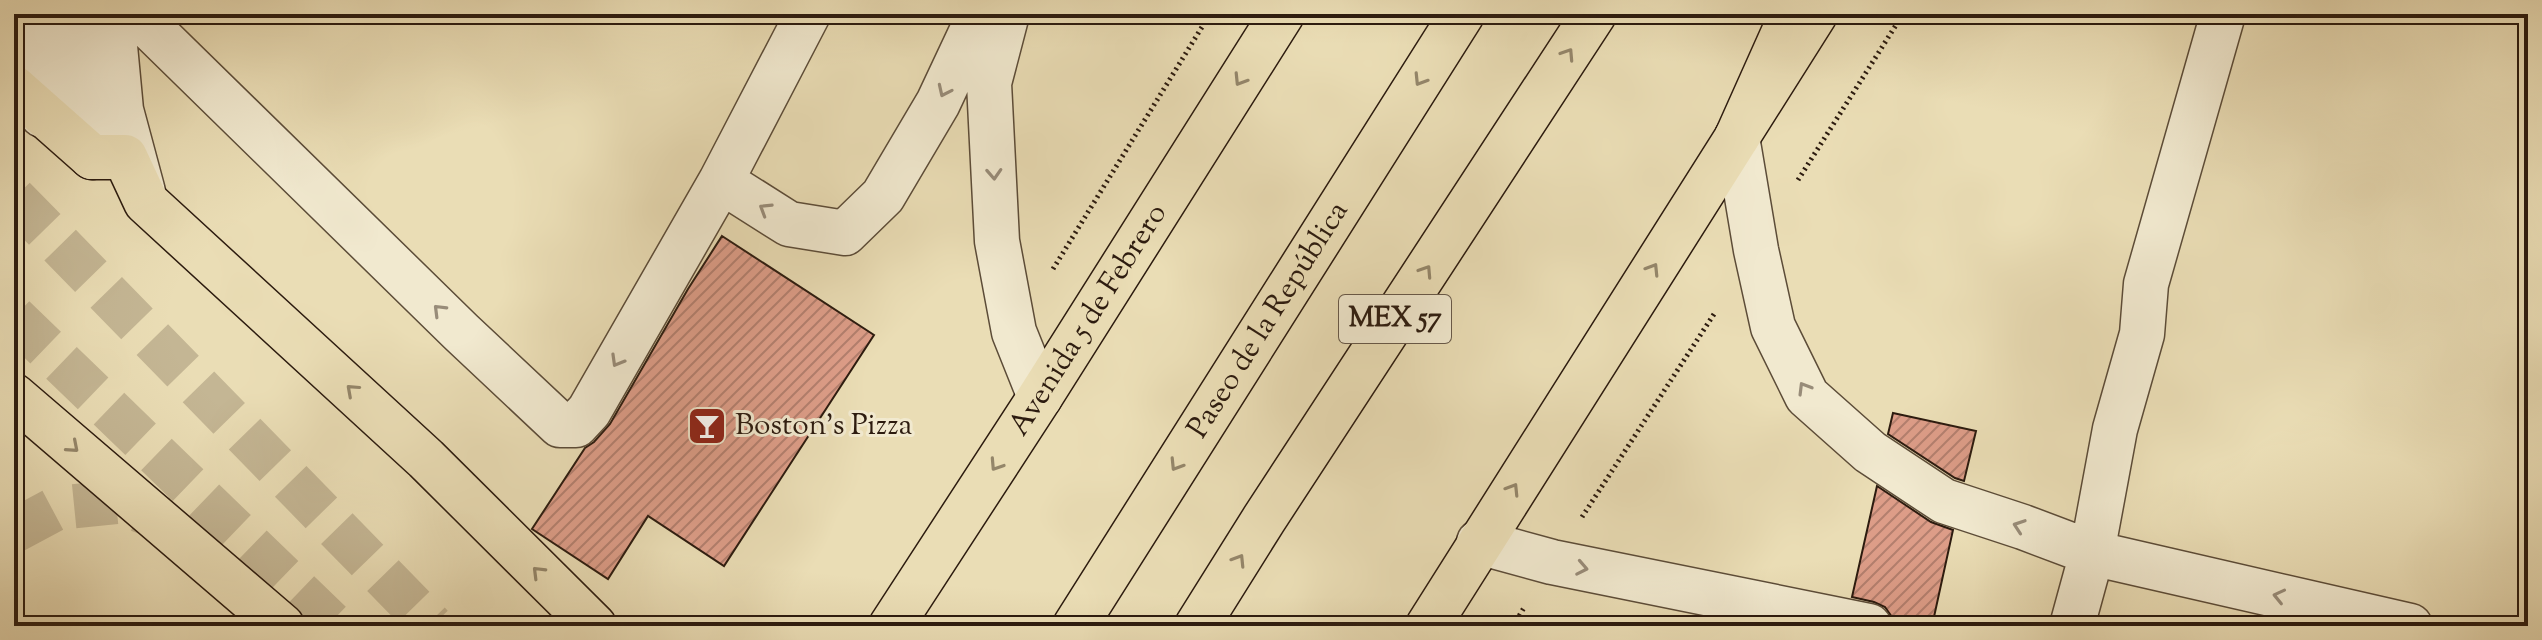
<svg xmlns="http://www.w3.org/2000/svg" width="2542" height="640" viewBox="0 0 2542 640" font-family="'Sorts Mill Goudy',serif">
	<style>
		.building { fill: url(#building-hatch); stroke: #2c1b0f; stroke-width: 2 }
		.lines { fill: none; stroke-linecap: round; stroke-linejoin: round }
		.major-tunnel { stroke: #c4b694; stroke-width: 44; stroke-dasharray: 44 22; stroke-linecap: butt }
		.minor-casing { stroke: #5c4c38; stroke-width: 47 }
		.major-casing { stroke: #2c1b0f; stroke-width: 47 }
		.highway-casing { stroke: #2c1b0f; stroke-width: 47 }
		.path { stroke: #2c1b0f; stroke-width: 5; stroke-dasharray: 2 4; stroke-linecap: butt }
		.minor { stroke: #f1e9cf; stroke-width: 44 }
		.major { stroke: #eaddb5; stroke-width: 44 }
		.highway { stroke: #eaddb5; stroke-width: 44 }
		.oneway { stroke: #94866a }
		.oneway2 { stroke: #988c79 }
		.labels { text-anchor: middle; dominant-baseline: central; stroke-width: 6; stroke-linejoin: round; paint-order: stroke }
		.shield { fill: #f1e9cf; stroke: #675949; stroke-width: 2 }
		.shield-label { font-size: 28px; font-weight: bold; fill: #2c1b0f }
		.street-label { font-size: 30px; fill: #2c1b0f; stroke: #f1e9cf }
		.poi-label { font-size: 30px; fill: #2c1b0f; stroke: #f1e9cf; text-anchor: start }
	</style>
	<defs>
		<pattern id="building-hatch" width="6" height="6" patternUnits="userSpaceOnUse" patternTransform="scale(2)"><rect width="6" height="6" fill="#dd9d88"/><path d="M-1 1l2-2M0 6l6-6M5 7l2-2" fill="none" stroke="#b37f6e"/></pattern>
	</defs>
	<rect width="100%" height="100%" fill="#eaddb5"/>
	<filter id="stains"><feTurbulence type="fractalNoise" baseFrequency=".0025" numOctaves="4"/><feColorMatrix values="0 0 0 0 .2 0 0 0 0 .09 0 0 0 0 .02 0 0 0 .5 -.17"/></filter>
	<radialGradient id="worn" r=".72"><stop offset=".6" stop-color="#630" stop-opacity="0"/><stop offset="1" stop-color="#630" stop-opacity=".3"/></radialGradient>
	<path class="building" d="M722,236l152,99 -150,231 -76,-50 -40,63 -76,-50 53,-81 9,-6 16,-18 78,-135z
		M1893,413l83,18 -12,50 -9,-3 -67,-44z
		M1877,486l54,36 22,8 -21,96h-39l-1,-9 -7,-10 -11,-5 -22,-5z"/>
	<g class="lines">
		<path class="major-tunnel" d="M14,198l418,428
			M14,317l320,309
			M14,531l43,-23 59,-6 47,17"/>
		<defs>
			<path id="minor" d="M39,14l3,101
				M77,14l3,67 12,76
				M112,14l9,96 22,82
				M136,14l325,318 99,93h16l13,-14 132,-230 68,43 56,9 38,-37 55,-93 39,-83
				M1007,14l-18,69 8,158 17,91 26,65
				M1737,137l19,113 17,77 34,69 63,56 74,49 79,26 69,26 318,73
				M721,181l87,-167
				M1479,542l73,20 317,64
				M2072,626l20,-73 23,-124 27,-95 4,-50 77,-270"/>
			<g id="major">
				<path d="M14,88l78,69h33l21,45 280,257 168,167"/>
				<path d="M14,396l268,230"/>
				<path id="s1" d="M891,626l149,-229 242,-383"/>
				<path d="M1428,626l387,-612"/>
			</g>
			<g id="highway">
				<path d="M1737,137l55,-123"/>
				<path id="s2" d="M1075,626l387,-612"/>
				<path d="M1197,626l67,-107 330,-505"/>
			</g>
		</defs>
		<use href="#minor" class="minor-casing"/>
		<use href="#major" class="major-casing"/>
		<use href="#highway" class="highway-casing"/>
		<path class="path" d="M1798,180l105,-166
			M1053,269l157,-255
			M1582,517l134,-206
			M1513,626l12,-20"/>
		<use href="#minor" class="minor"/>
		<use href="#major" class="major"/>
		<use href="#highway" class="highway"/>
	</g>
	<defs><path id="oneway-chevron" d="M-2-3.5L2.5 0L-2 3.5" fill="none" stroke-width="1.6" stroke-linecap="round" stroke-linejoin="round" transform="scale(2)"/></defs>
	<g class="oneway">
		<use href="#oneway-chevron" transform="translate(1568 54) rotate(-57)"/>
		<use href="#oneway-chevron" transform="translate(1240 80) rotate(122)"/>
		<use href="#oneway-chevron" transform="translate(1420 80) rotate(122)"/>
		<use href="#oneway-chevron" transform="translate(1653 269) rotate(-58)"/>
		<use href="#oneway-chevron" transform="translate(1426 271) rotate(-57)"/>
		<use href="#oneway-chevron" transform="translate(352 390) rotate(-138)"/>
		<use href="#oneway-chevron" transform="translate(73 447) rotate(41)"/>
		<use href="#oneway-chevron" transform="translate(996 465) rotate(123)"/>
		<use href="#oneway-chevron" transform="translate(1176 465) rotate(122)"/>
		<use href="#oneway-chevron" transform="translate(1513 489) rotate(-58)"/>
		<use href="#oneway-chevron" transform="translate(1239 560) rotate(-58)"/>
		<use href="#oneway-chevron" transform="translate(538 572) rotate(-135)"/>
	</g>
	<g class="oneway2">
		<use href="#oneway-chevron" transform="translate(944 91) rotate(115)"/>
		<use href="#oneway-chevron" transform="translate(994 174) rotate(87)"/>
		<use href="#oneway-chevron" transform="translate(765 209) rotate(-148)"/>
		<use href="#oneway-chevron" transform="translate(439 310) rotate(-135)"/>
		<use href="#oneway-chevron" transform="translate(617 361) rotate(120)"/>
		<use href="#oneway-chevron" transform="translate(1804 388) rotate(-121)"/>
		<use href="#oneway-chevron" transform="translate(2019 526) rotate(-161)"/>
		<use href="#oneway-chevron" transform="translate(1582 568) rotate(11)"/>
		<use href="#oneway-chevron" transform="translate(2279 596) rotate(-167)"/>
	</g>
	<defs>
		<symbol id="bar-square" viewBox="-11 -11 22 22"><rect x="-9" y="-9" width="18" height="18" rx="4" fill="#8f2418" stroke="#f1e9cf"/><path d="M-6-5H6L.8 .8V4.5H3.5V6h-7V4.5H-.8V.8Z" fill="#fff"/></symbol>
	</defs>
	<g fill-rule="evenodd">
		<use href="#bar-square" x="685" y="404" width="44" height="44"/>
	</g>
	<g class="labels">
		<rect class="shield" x="1339" y="295" width="112" height="48" rx="6"/>
		<g class="shield-label">
			<text x="1395" y="319">MEX 57</text>
		</g>
		<g class="street-label">
			<text stroke="none"><textPath href="#s2" startOffset="362">Paseo de la República</textPath></text>
			<text stroke="none"><textPath href="#s1" startOffset="364">Avenida 5 de Febrero</textPath></text>
		</g>
		<g class="poi-label">
			<text x="735" y="426">Boston's Pizza</text>
		</g>
	</g>
	<rect width="2542" height="640" fill="none" stroke="#eaddb5" stroke-width="48"/>
	<rect x="16" y="16" width="2510" height="608" fill="none" stroke="#2c1b0f" stroke-width="4"/>
	<rect x="24" y="24" width="2494" height="592" fill="none" stroke="#2c1b0f" stroke-width="2"/>
	<rect width="100%" height="100%" filter="url(#stains)"/>
	<rect width="100%" height="100%" fill="url(#worn)"/>
</svg>
